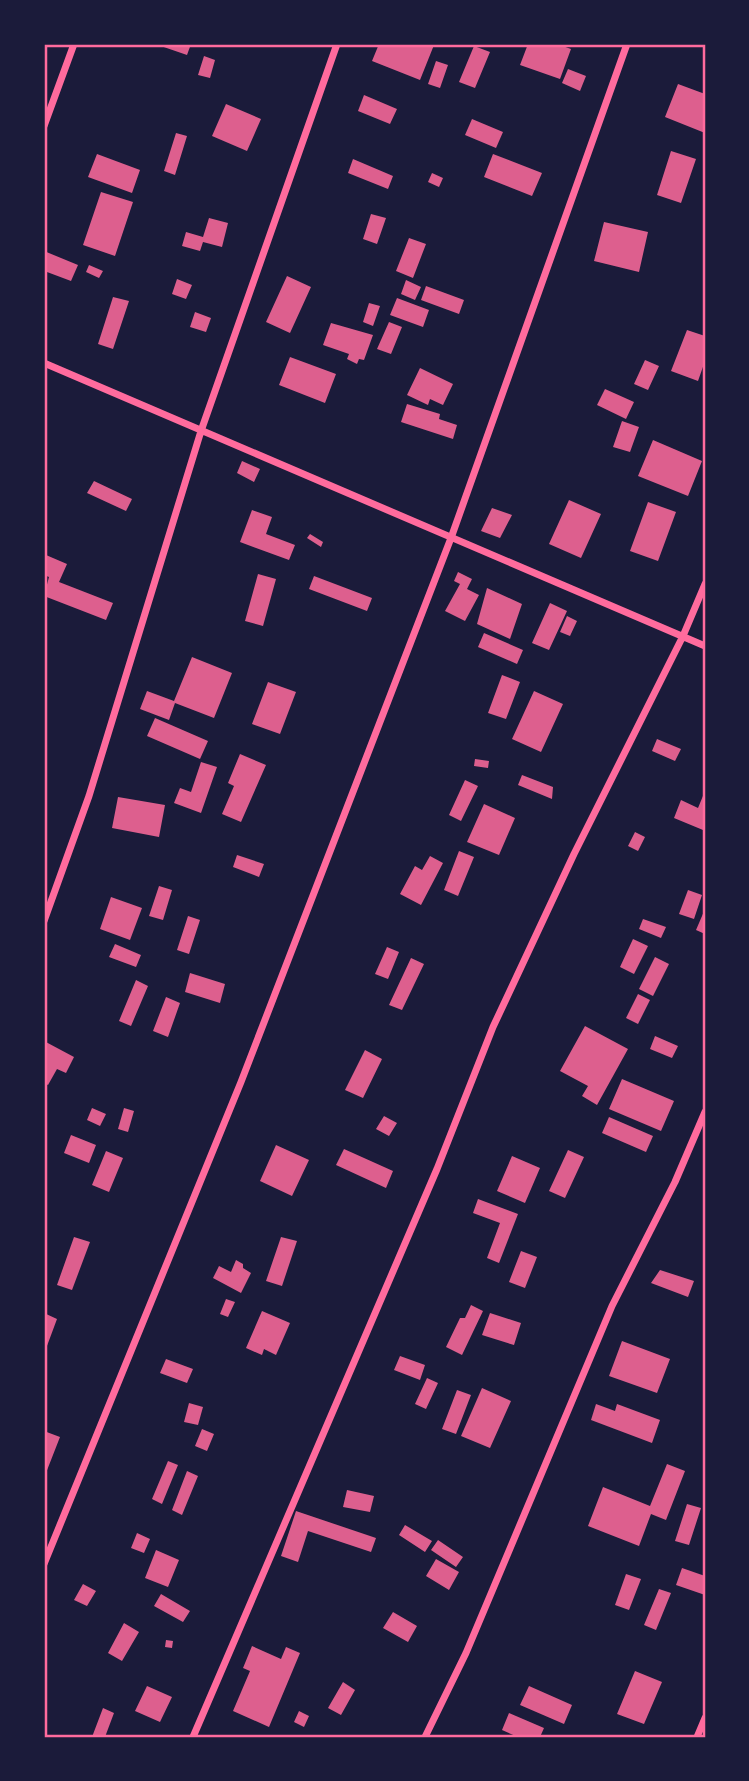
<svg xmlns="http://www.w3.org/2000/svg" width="749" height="1781" viewBox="0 0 749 1781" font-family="Quicksand,sans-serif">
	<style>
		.building { fill: #dd5f8e }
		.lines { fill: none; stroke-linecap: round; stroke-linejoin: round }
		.minor { stroke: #ff6b9d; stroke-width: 7 }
		.neatline { fill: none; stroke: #ff6b9d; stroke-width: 2.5 }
	</style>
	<rect width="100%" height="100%" fill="#1b1b3a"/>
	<path class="building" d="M155,44h36l-4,11z
		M379,44h52l3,1 -14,35 -48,-19z
		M528,44h29l14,5 -11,30 -40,-14z
		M474,46l16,6 -15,36 -16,-6z
		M204,56l11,4 -5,18 -12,-3z
		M436,61l12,4 -8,23 -12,-4z
		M568,69l18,7 -6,15 -18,-8z
		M678,84l27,10v39l-40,-16z
		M364,95l33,14 -7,15 -32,-13z
		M226,104l35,15 -14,32 -35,-15z
		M472,119l31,13 -7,16 -31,-13z
		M176,133l11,3 -12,39 -11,-4z
		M671,151l25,8 -15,44 -24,-8z
		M97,154l43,16 -8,23 -44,-16z
		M493,154l49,19 -10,23 -48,-19z
		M353,159l40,17 -5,13 -40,-16z
		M432,173l11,5 -4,9 -11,-5z
		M101,192l32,10 -18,54 -32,-11z
		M371,214l15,4 -9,26 -14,-5z
		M209,218l19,5 -6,24 -19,-5 -3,9 -18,-5 4,-14 17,5z
		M604,222l44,10 -9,40 -45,-11z
		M409,238l17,6 -13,34 -17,-7z
		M44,251l34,14 -7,16 -24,-9 -3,8z
		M89,265l14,6 -4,7 -13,-6z
		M287,276l24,11 -21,46 -24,-11z
		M177,279l15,6 -6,14 -14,-5z
		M406,280l15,7 -6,13 -14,-6z
		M426,286l38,14 -5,14 -38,-14z
		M113,297l16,4 -16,48 -15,-5z
		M397,298l32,12 -6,17 -33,-12z
		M369,303l11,3 -7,20 -10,-4z
		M195,312l16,6 -5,14 -16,-5z
		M389,322l13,5 -11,27 -14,-5z
		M331,323l42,12 -9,25 -5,-1 -2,5 -10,-5 2,-5 -26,-9z
		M687,330l18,6v25l-7,20 -27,-10z
		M290,357l46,17 -11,29 -46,-18z
		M645,360l14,6 -11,24 -14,-6z
		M420,368l33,16 -10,21 -13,-6 -2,6 -21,-10z
		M605,389l29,13 -8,17 -29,-14z
		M407,404l33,10 -1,5 18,6 -4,14 -52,-17z
		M622,421l17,6 -9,25 -17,-5z
		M653,440l49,21 -14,35 -50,-20z
		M242,461l18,8 -6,13 -17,-9z
		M94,481l38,18 -6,12 -39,-18z
		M569,500l32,14 -20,44 -32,-14z
		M648,502l28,10 -18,49 -28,-10z
		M492,508l20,7 -12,23 -19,-7z
		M252,510l20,7 -6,17 29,11 -6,15 -49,-18z
		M310,534l13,8 -2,5 -14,-9z
		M46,555l21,9 -8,18 54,21 -7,17 -62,-24 5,-19 -5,-2z
		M458,572l14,7 -5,10 12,6 -14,26 -20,-10 15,-27 -6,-3z
		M258,574l18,5 -13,47 -18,-5z
		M314,576l58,22 -5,13 -58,-22z
		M487,588l35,16 -12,35 -33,-15z
		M550,603l17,8 -18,39 -17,-7z
		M567,616l10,5 -7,15 -10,-4z
		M484,633l39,17 -6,14 -39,-17z
		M192,657l40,16 -18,45 -39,-15 -6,17 -29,-11 7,-18 27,10z
		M502,675l18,7 -14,37 -18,-6z
		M268,682l28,10 -16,42 -28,-10z
		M534,691l29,13 -22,48 -29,-13z
		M155,718l53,23 -8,18 -53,-23z
		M657,739l24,10 -6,12 -23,-10z
		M240,754l26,11 -25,57 -19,-8 12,-28 -6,-3z
		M475,759l14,2 -1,7 -14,-2z
		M201,762l16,5 -16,46 -27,-10 6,-15 11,4z
		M522,775l31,12 -1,12 -34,-14z
		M465,780l13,6 -17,35 -12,-6z
		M705,791v34l-2,5 -29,-12 7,-18 17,8z
		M118,797l47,8 -6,32 -47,-9z
		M484,804l31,14 -16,37 -32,-13z
		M635,832l10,5 -7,14 -10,-5z
		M459,851l15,6 -16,39 -14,-6z
		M237,855l27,9 -5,13 -26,-10z
		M430,856l13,7 -22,42 -21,-11 15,-28 7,4z
		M159,886l13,4 -9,30 -14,-4z
		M688,890l14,5 -8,24 -15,-5z
		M111,897l31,11 -12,32 -30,-11z
		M705,909v25l-9,-4z
		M188,916l12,4 -11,34 -12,-4z
		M643,919l23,8 -5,11 -22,-9z
		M633,939l15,7 -14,28 -14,-7z
		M115,944l26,11 -5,12 -27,-10z
		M387,947l12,5 -11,27 -13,-5z
		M655,957l14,7 -16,32 -14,-7z
		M411,958l13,6 -22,46 -13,-5z
		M190,973l35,11 -5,19 -35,-11z
		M136,980l12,6 -17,40 -12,-5z
		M638,994l12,6 -12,24 -12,-6z
		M166,997l14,6 -12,34 -15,-6z
		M585,1026l43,23 -31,56 -15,-9 6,-10 -28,-15z
		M655,1036l23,10 -6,12 -22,-9z
		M44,1041l30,16 -8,16 -9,-4 -9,16 -4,-2z
		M365,1050l17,9 -19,39 -18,-8z
		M622,1079l52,22 -13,30 -52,-22z
		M92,1108l14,6 -6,12 -13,-6z
		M124,1108l10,3 -6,21 -10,-3z
		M384,1116l13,7 -8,13 -13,-7z
		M609,1117l44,19 -7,16 -44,-19z
		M71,1135l25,10 -7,18 -25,-10z
		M276,1145l33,15 -17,36 -32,-15z
		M344,1149l49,22 -7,17 -50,-23z
		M568,1150l16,7 -19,41 -16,-7z
		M106,1151l17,7 -14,34 -17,-7z
		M512,1156l28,12 -15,35 -28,-12z
		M478,1199l40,15 -19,49 -12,-5 13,-35 -27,-10z
		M74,1237l16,5 -18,48 -15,-5z
		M281,1237l16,4 -15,45 -16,-5z
		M521,1251l16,6 -12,31 -16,-6z
		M236,1260l7,4v4l8,5 -10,20 -28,-15 6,-12 12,6z
		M660,1270l34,11 -6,16 -37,-14z
		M226,1299l9,3 -7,15 -8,-3z
		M471,1305l12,6 -21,44 -16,-8 14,-29h5z
		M262,1311l28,12 -14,32 -12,-6 -2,6 -16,-7z
		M44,1313l13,6 -13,35z
		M490,1313l31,10 -7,22 -32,-10z
		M622,1341l48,18 -13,34 -48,-17z
		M400,1356l25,9 -5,15 -26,-10z
		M166,1359l27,10 -6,14 -27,-10z
		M427,1378l11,5 -12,26 -11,-5z
		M482,1388l29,13 -21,47 -29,-12z
		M457,1390l14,5 -15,39 -14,-5z
		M189,1403l14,4 -5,18 -14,-3z
		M596,1404l19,7 2,-7 43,16 -8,23 -61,-23z
		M202,1429l12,5 -7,17 -12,-5z
		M44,1431l16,6 -16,41z
		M168,1461l10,4 -16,39 -10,-5z
		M667,1464l18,7 -19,49 -15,-6 -12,32 -51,-20 15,-39 47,19z
		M187,1471l11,5 -16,39 -10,-5z
		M347,1490l27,6 -4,16 -27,-5z
		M687,1504l14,4 -12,37 -14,-4z
		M296,1511l80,27 -5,14 -63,-21 -10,31 -17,-6z
		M405,1525l27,16 -7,11 -26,-17z
		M137,1533l13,6 -6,14 -13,-5z
		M438,1540l25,17 -7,10 -25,-17z
		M156,1550l23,10 -11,27 -23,-9z
		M436,1559l23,13 -10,18 -23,-14z
		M682,1568l23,8v19l-29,-10z
		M626,1574l15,5 -12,31 -14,-5z
		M83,1584l13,7 -9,15 -13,-6z
		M659,1589l12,4 -15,37 -12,-5z
		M161,1594l29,17 -7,11 -29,-16z
		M393,1612l24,14 -9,16 -25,-14z
		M124,1623l15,9 -17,29 -14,-8z
		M166,1640l7,1 -1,7 -7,-1z
		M252,1646l29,13 5,-12 14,6 -31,74 -36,-16 17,-40 -7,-3z
		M635,1671l27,11 -18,42 -27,-10z
		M343,1682l12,8 -14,25 -13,-7z
		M147,1686l25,11 -12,25 -25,-11z
		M529,1686l43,19 -8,19 -44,-19z
		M103,1708l11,5 -9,24h-13z
		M299,1711l10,5 -5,11 -10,-5z
		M509,1713l35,15 -4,9h-22l-16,-7z"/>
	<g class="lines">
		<path class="minor" d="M44,126l30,-82
			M44,363l661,283
			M44,921l45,-125 112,-365 136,-387
			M44,1564l197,-482 210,-544 176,-494
			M193,1737l244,-568 56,-142 81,-173 109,-218 22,-52
			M425,1737l41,-84 146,-347 63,-124 30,-70
			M697,1737l8,-19"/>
	</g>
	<rect width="749" height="1781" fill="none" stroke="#1b1b3a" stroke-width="91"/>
	<rect x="46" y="46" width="658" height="1690" class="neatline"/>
</svg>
